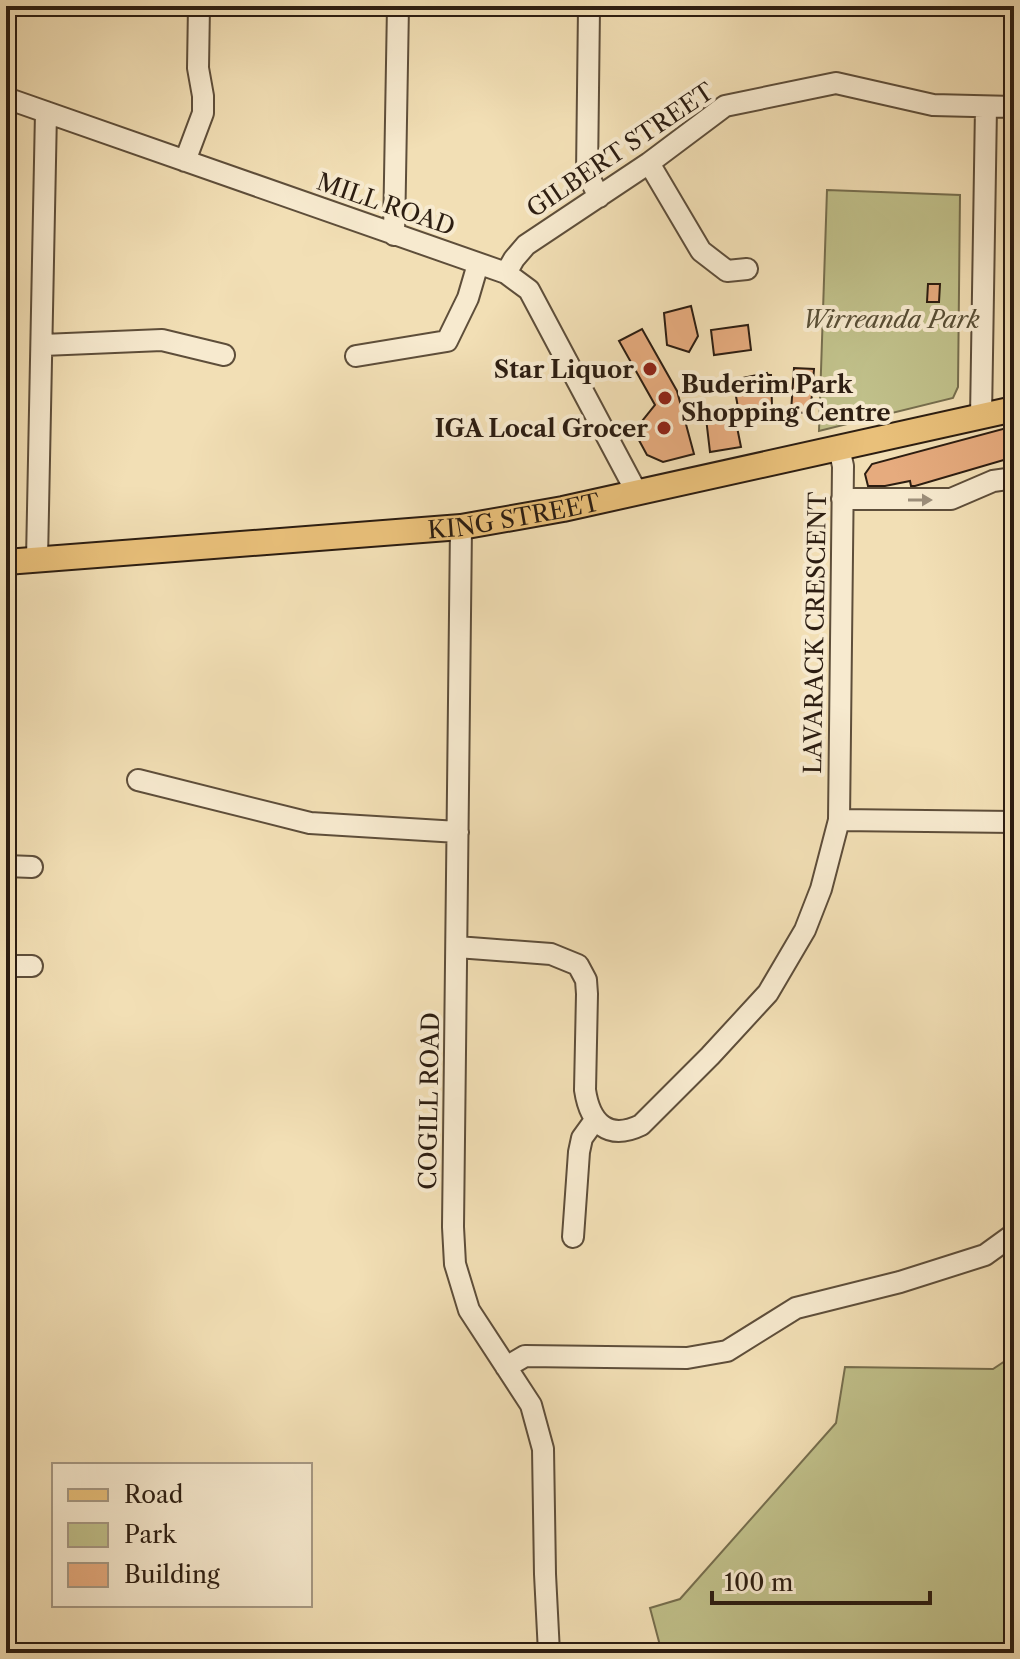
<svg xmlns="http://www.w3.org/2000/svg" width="1020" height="1659" viewBox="0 0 1020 1659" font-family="'Libre Caslon Text',serif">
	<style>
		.green { fill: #c0c08a; stroke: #766e4e; stroke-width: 2 }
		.building { fill: #e6ab7e; stroke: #2c1d11; stroke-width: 2 }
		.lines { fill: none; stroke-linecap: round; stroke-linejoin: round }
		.minor-casing { stroke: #5e4e3a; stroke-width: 24 }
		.major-casing { stroke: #2c1d11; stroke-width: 28 }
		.minor { stroke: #f7eacf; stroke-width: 20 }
		.major { stroke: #e9c07a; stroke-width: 24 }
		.oneway { fill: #9c8e7a }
		.poi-dot { fill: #8f2418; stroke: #f7eacf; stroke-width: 3 }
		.labels { text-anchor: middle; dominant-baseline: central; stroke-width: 8; stroke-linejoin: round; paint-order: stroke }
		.street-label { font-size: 24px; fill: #2c1d11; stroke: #f7eacf }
		.park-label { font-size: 24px; font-style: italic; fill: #584e35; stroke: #f7eacf }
		.poi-label { font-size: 24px; font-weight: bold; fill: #2c1d11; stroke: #f7eacf; text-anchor: end }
	</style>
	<rect width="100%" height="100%" fill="#f2dfb5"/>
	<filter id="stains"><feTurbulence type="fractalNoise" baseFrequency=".0025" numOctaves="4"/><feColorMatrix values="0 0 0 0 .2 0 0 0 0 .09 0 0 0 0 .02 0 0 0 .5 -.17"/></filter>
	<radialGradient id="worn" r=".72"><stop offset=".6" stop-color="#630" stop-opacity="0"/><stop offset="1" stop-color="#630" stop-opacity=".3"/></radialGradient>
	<path class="green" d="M827,190l133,5 -2,192 -5,11 -134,33z
		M1014,1355v298h-352l-12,-45 30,-9 156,-176 9,-56 148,2z"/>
	<path class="building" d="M928,284h12l-1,18h-12z
		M691,306l7,30 -9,16 -22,-7 -3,-32z
		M748,325l3,25 -37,5 -3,-25z
		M642,329l35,62 17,63 -31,8 -16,-7 -13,-24 21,-26 -36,-64z
		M794,368l20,1 -3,37h-3l-1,7 -16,-1z
		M767,373l1,2h3l1,31 -33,7 -6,-33z
		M734,412l7,35 -31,5 -4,-34z
		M1014,426v31l-99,29h-4l-1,-5 -25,5h-17l-3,-12 7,-10z"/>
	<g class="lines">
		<defs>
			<path id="minor" d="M591,6l-2,2 -2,165 12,24
				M6,98l500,175 23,17 108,203
				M185,161l18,-48v-17l-5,-28 1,-62
				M649,163l52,88 26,20 20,-2
				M394,235l4,-229
				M506,273l8,-14 12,-14 123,-82 76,-57 111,-23 97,22 81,2
				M43,345l119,-5 62,15
				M356,356l91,-15 21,-43 10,-34
				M981,417l5,-310
				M842,499h109l42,-18 21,-3
				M461,527l-8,700 2,37 14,46 62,95 12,44 2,125 4,79
				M37,559l9,-447
				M138,780l172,43 148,9
				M839,820l175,2
				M6,866l26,1
				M457,947l94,7 27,11 8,15 1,14 -2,96c5,33 23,51 56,35l69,-69 58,-63 37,-63 16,-41 18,-69 4,-354 -4,-18
				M6,966h26
				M573,1237l6,-85 3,-14 13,-18
				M506,1367l19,-11 162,2 40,-7 69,-43 104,-26 85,-27 29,-21"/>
			<g id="major">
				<path id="s1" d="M6,562l455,-35 102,-18 451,-100"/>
			</g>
		</defs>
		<use href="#minor" class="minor-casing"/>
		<use href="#major" class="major-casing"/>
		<use href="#minor" class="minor"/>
		<use href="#major" class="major"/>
	</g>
	<defs><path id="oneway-solid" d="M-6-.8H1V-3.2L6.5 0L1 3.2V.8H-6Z" transform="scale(2)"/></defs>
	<use class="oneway" href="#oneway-solid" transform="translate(920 500)"/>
	<g class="poi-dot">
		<circle cx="650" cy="369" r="8"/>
		<circle cx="665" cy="398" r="8"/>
		<circle cx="664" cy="428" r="8"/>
	</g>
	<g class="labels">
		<g class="street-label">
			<text transform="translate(620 150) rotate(-34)">GILBERT STREET</text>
			<text transform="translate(386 204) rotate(19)">MILL ROAD</text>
			<text stroke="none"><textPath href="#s1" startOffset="510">KING STREET</textPath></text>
			<text transform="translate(815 633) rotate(-89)">LAVARACK CRESCENT</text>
			<text transform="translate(429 1101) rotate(-89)">COGILL ROAD</text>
		</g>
		<g class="park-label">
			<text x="891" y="319">Wirreanda Park</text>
		</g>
		<g class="poi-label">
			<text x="634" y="369">Star Liquor</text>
			<text x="681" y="384" text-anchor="start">Buderim Park<tspan x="681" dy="28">Shopping Centre</tspan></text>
			<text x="648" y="428">IGA Local Grocer</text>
		</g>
	</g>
	<rect width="1020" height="1659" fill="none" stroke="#f2dfb5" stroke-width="32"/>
	<rect x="8" y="8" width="1004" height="1643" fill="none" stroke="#2c1d11" stroke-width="4"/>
	<rect x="16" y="16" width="988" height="1627" fill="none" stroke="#2c1d11" stroke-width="2"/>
	<rect x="52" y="1463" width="260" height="144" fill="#f7eacf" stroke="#a69883" stroke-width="2"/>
	<rect x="68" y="1489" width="40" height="12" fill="#e9c07a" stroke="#a69883" stroke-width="2"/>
	<text x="124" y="1503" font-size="24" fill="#2c1d11">Road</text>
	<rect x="68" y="1523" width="40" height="24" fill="#c0c08a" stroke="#a69883" stroke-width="2"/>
	<text x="124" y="1543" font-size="24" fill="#2c1d11">Park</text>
	<rect x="68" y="1563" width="40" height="24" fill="#e6ab7e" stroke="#a69883" stroke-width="2"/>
	<text x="124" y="1583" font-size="24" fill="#2c1d11">Building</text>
	<path d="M712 1591v12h218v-12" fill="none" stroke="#2c1d11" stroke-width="4"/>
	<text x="724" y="1591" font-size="24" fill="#2c1d11" stroke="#f7eacf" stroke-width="6" paint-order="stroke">100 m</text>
	<rect width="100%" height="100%" filter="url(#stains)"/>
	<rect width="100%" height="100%" fill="url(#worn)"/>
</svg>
